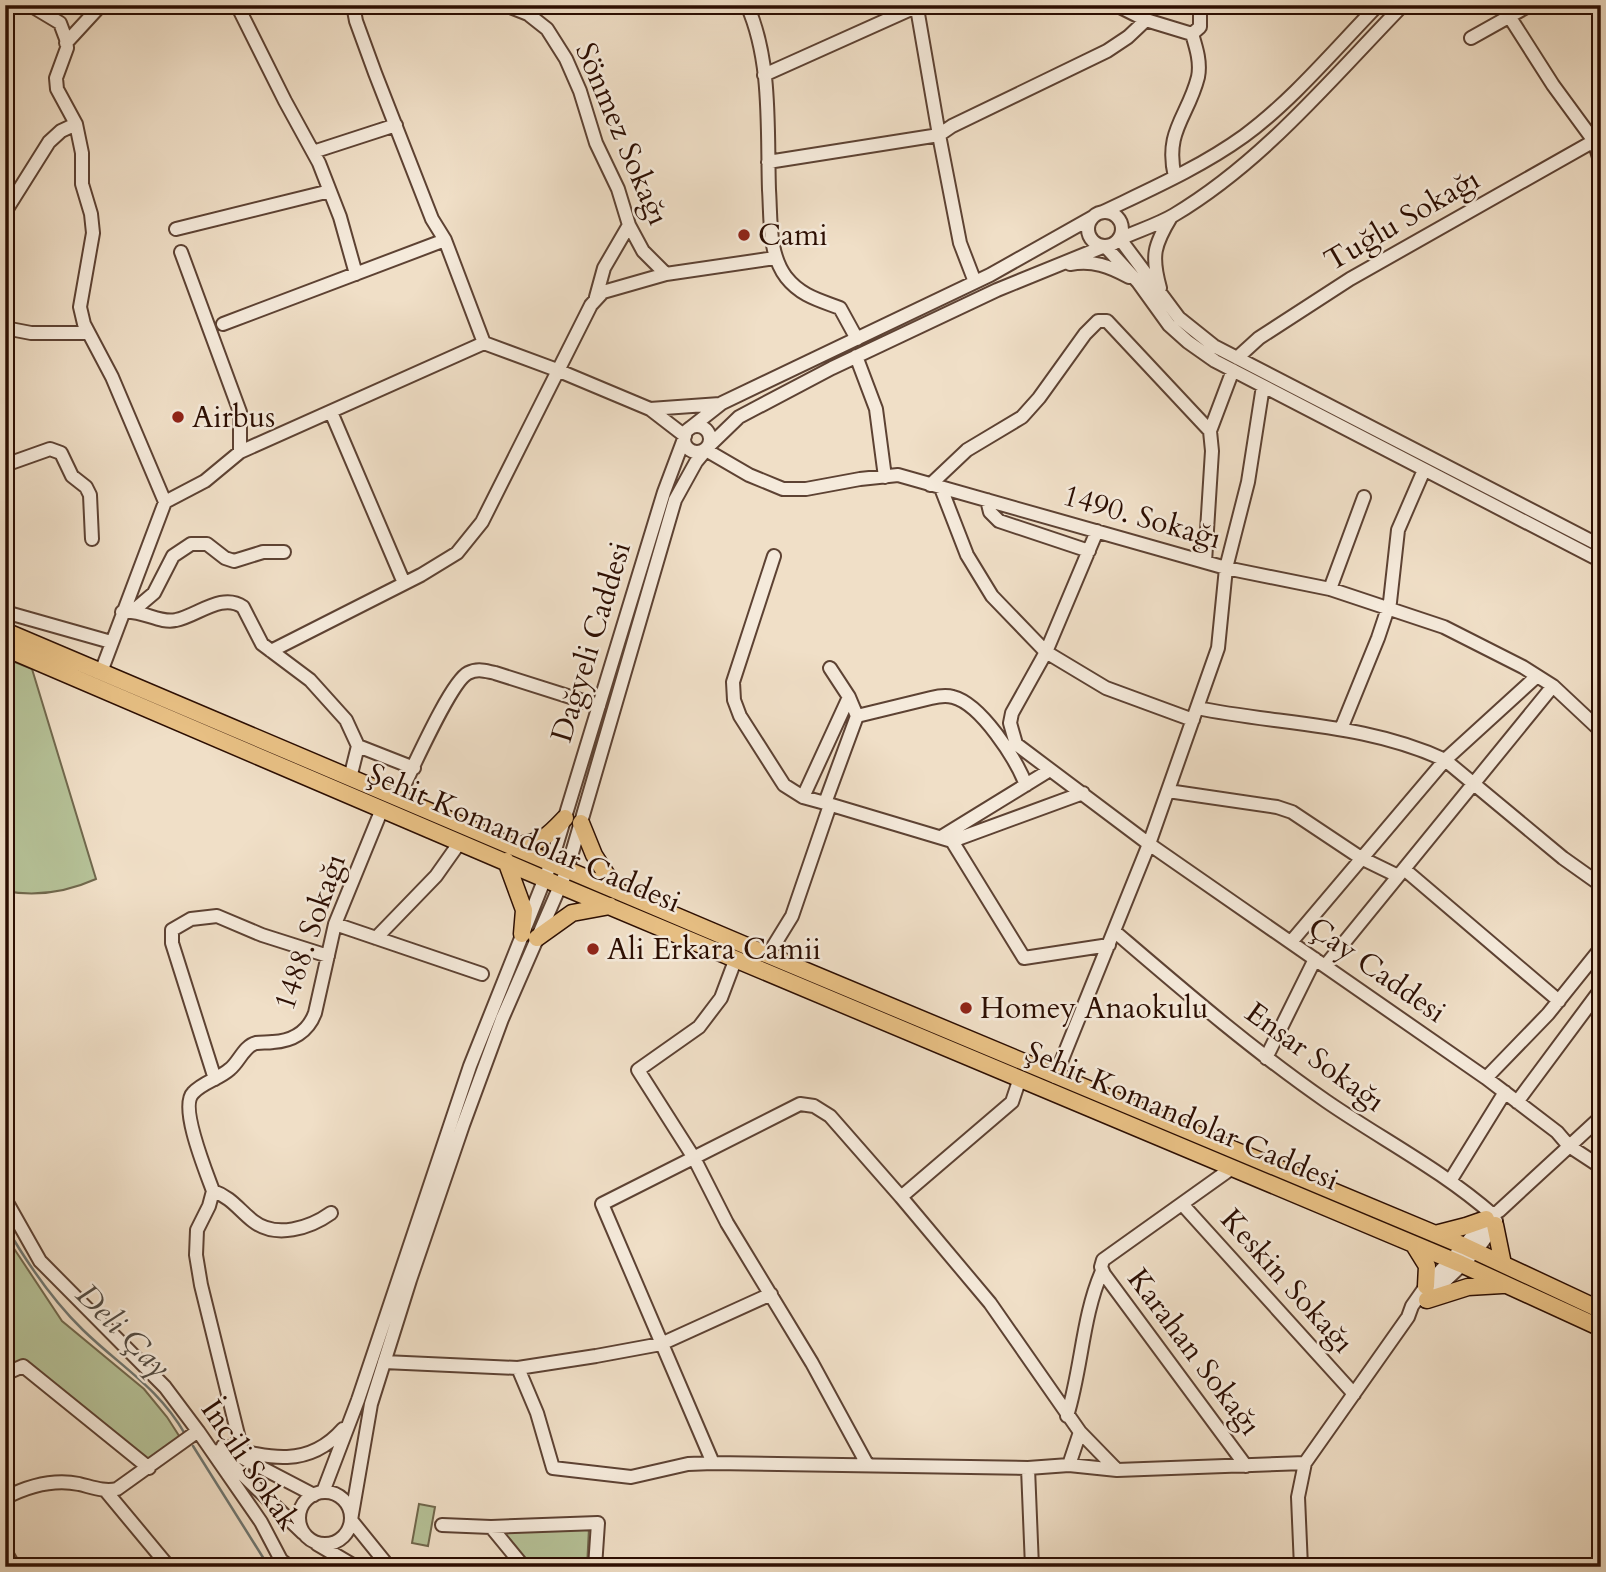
<svg xmlns="http://www.w3.org/2000/svg" width="1606" height="1572" viewBox="0 0 1606 1572" font-family="Cardo,serif">
	<style>
		.green { fill: #b6c298; stroke: #71684d; stroke-width: 2 }
		.lines { fill: none; stroke-linecap: round; stroke-linejoin: round }
		.stream { stroke: #6f7670; stroke-width: 2.5 }
		.minor-casing { stroke: #5d4233; stroke-width: 16 }
		.major-casing { stroke: #2c0e02; stroke-width: 19 }
		.minor { stroke: #f5eadb; stroke-width: 12 }
		.major { stroke: #e8c084; stroke-width: 16 }
		.poi-dot { fill: #8f2418; stroke: #f5eadb; stroke-width: 2.5 }
		.labels { text-anchor: middle; dominant-baseline: central; stroke-width: 5; stroke-linejoin: round; paint-order: stroke }
		.street-label { font-size: 30px; fill: #2c0e02; stroke: #f5eadb }
		.poi-label { font-size: 30px; fill: #2c0e02; stroke: #f5eadb; text-anchor: start }
		.water-label { font-size: 32px; font-style: italic; fill: #534b42; stroke: #f5eadb }
	</style>
	<rect width="100%" height="100%" fill="#f0dfc7"/>
	<filter id="stains"><feTurbulence type="fractalNoise" baseFrequency=".00286" numOctaves="4"/><feColorMatrix values="0 0 0 0 .2 0 0 0 0 .09 0 0 0 0 .02 0 0 0 .5 -.17"/></filter>
	<radialGradient id="worn" r=".72"><stop offset=".6" stop-color="#630" stop-opacity="0"/><stop offset="1" stop-color="#630" stop-opacity=".3"/></radialGradient>
	<path class="green" d="M5,658l27,11 64,210c-29,13 -59,18 -91,12z
		M5,1235l57,86 82,68 23,28 16,25 -32,22 -118,-96 -28,12z
		M419,1504l16,3 -7,39 -16,-3z
		M589,1528l-2,39h-61l-32,-38z"/>
	<g class="lines">
		<path class="stream" d="M5,1225c22,38 47,75 78,105 38,37 75,57 102,104
			M193,1446l76,121"/>
		<defs>
			<path id="minor" d="M30,5l30,18 6,16 1,9 -11,30 1,11 19,35 6,29v31l9,30 2,19 -13,74 4,17 28,53 53,125
				M237,5l48,96 34,62 21,54 16,57
				M353,5l3,16 19,52 57,146 13,21 39,103
				M505,5l23,9 19,15 19,30 14,32 16,52 22,46 11,36 14,26 23,23
				M747,5c25,56 20,124 22,185 2,28 -1,63 17,87 15,19 33,23 54,31l17,31
				M1116,5l30,15 46,14
				M1403,5c-72,74 -140,157 -229,210 -17,10 -37,16 -54,24l59,79 35,28 387,200
				M1502,5l51,80 41,56 7,23
				M917,8l22,127 13,-9 155,-75 21,-14 18,-17
				M1471,38l59,-33
				M66,43l35,-38
				M764,75l156,-70
				M313,152l83,-27
				M768,162l171,-27 21,108 15,39
				M1175,177c-11,-46 13,-60 23,-100 3,-15 -2,-30 -6,-43l8,-7v-22
				M1088 229a17 17 0 1 1 34 0a17 17 0 1 1-34 0Z
				M5,212l44,-70 12,-11 15,-7
				M1103,212c48,-23 98,-45 141,-76 48,-35 92,-88 134,-131
				M176,229l154,-38
				M181,252l59,160v40
				M1070,264c23,-4 39,2 59,13
				M1160,288c-9,-32 -6,-43 11,-71
				M596,297l8,-29 25,-43
				M223,324l222,-84
				M5,328l26,5h57
				M856,356l20,53 9,68
				M1237,358l22,-20 91,-59 251,-142
				M650,409l70,-5
				M331,412l73,171
				M684 439a13 13 0 1 1 26 0a13 13 0 1 1-26 0Z
				M689,429l33,-26 268,-128 103,-58
				M709,446l30,-29 93,-49 165,-78 108,-44 33,36 31,43 19,17 27,19 386,200
				M5,465l45,-16 11,4 11,23 14,11 4,8 2,44
				M930,485l37,-35 55,-33 17,-19 46,-64 13,-13h9l103,110
				M941,488l26,67 25,41 54,56 -34,61 -2,10 6,21 133,100 337,234 71,54 12,14 32,21
				M987,500l3,12 9,9 90,30
				M1097,531l-51,121 60,36 87,32
				M774,556l-41,126 1,18 6,16 44,69 19,12 22,6
				M1205,562l7,-111 -2,-20 23,-61
				M1330,589l34,-92
				M134,610l20,-17 19,-37 18,-12h16l18,14 9,3 29,-9h21
				M5,612l106,30
				M122,612c20,-3 37,12 54,8 21,-4 46,-28 67,-13l19,37 48,36 36,40 12,26 -8,32
				M271,651l150,-76 36,-22 25,-31 109,-217 12,-13 63,-18 109,-16
				M830,668l19,29 8,19 -32,87 127,38
				M101,672l64,-170 40,-21 35,-29 244,-109
				M1197,708c84,17 169,15 248,52l118,98 38,27
				M857,716l74,-18c8,-2 15,-3 22,-1 28,7 63,62 73,88
				M1341,729l37,-91 12,-36 8,-72 26,-60
				M358,746l56,22
				M1168,791l109,16 15,5 69,46 37,18
				M1083,793l-131,48 72,117 85,-13
				M803,797l46,-100
				M398,798c12,-23 52,-116 70,-125 10,-5 17,-2 27,0l104,33
				M941,837l109,-67
				M1404,869l155,132
				M335,924l147,50
				M1114,931c69,59 137,118 212,170 55,38 116,69 167,114
				M376,938l60,-62 24,-34
				M1291,942l154,-182 92,-84
				M768,955l24,-39 38,-111
				M736,958l-15,40 -22,29 -61,43 56,88 33,65 85,140 55,101
				M1325,966l228,-280
				M1266,1058l49,-99
				M1055,1077l94,-233 69,-196 8,-80 22,-86 15,-96
				M1020,1078l-8,24 -111,95 89,106 90,129 37,38
				M1486,1078l62,-64 53,-66
				M215,1079l-43,-136v-13l19,-11 26,-3 45,19 66,21
				M1517,1102l84,-113
				M1232,1168l-129,92 -2,7 3,7 142,192
				M1450,1181l55,-89
				M213,1191c18,6 26,19 40,30 23,18 57,7 78,-8
				M5,1199l35,62 125,126 33,44 63,91 20,38 9,7
				M1182,1204l172,190
				M1425,1301c24,-26 55,-48 71,-80
				M384,1362l134,6 78,-12 65,-12 110,-50
				M518,1368l19,45 16,55 78,9 57,-13 25,-1 315,5 41,-3 48,5 188,-7 -7,34 3,70
				M5,1374l18,-8 126,102
				M1067,1416c15,-48 15,-99 35,-145
				M223,1446c45,12 85,23 120,-17
				M218,1451l85,82
				M242,1451l-41,-166 -5,-30 1,-25 12,-24 4,-15c-6,-17 -34,-84 -20,-98 10,-11 26,-14 37,-24 9,-7 14,-23 26,-26 6,-1 11,0 17,-1 19,-1 35,-10 42,-29l20,-89 47,-115
				M237,1455l77,40
				M713,1463l-111,-259 198,-100 14,2 16,10 71,81
				M1305,1463l103,-146 4,-11 14,-20 38,-40 22,-27 13,-8 102,-94
				M1069,1465l11,-33
				M1028,1468l4,99
				M105,1490l64,77
				M323,1492l35,-92 112,-334 81,-203 113,-371 21,-56 -35,-27 -93,-39 -73,-27
				M299 1518a26 26 0 1 1 52 0a26 26 0 1 1-52 0Z
				M5,1498c23,-12 49,-19 74,-14 13,3 25,8 38,5l81,-58
				M442,1525l49,2 107,-4 -3,44
				M491,1527l33,40
				M317,1544l39,23
				M5,1551l9,16
				M389,1567l-38,-47 20,-116 39,-124 53,-155 39,-106 65,-149 108,-370 21,-38 10,-12 43,25 34,14h23l54,-10 38,-4 328,93 104,21 114,38 79,40 30,19 48,45"/>
			<path id="major" d="M5,631l763,324 696,291 137,64
				M5,648l556,238 900,378 140,64
				M581,823l13,32 23,36
				M514,845c27,-1 33,-8 51,-27
				M506,861l18,49 -2,24
				M537,938l35,-25 38,-7
				M1495,1225l8,39
				M1435,1234l31,-8 20,-7
				M1414,1245l13,21 -1,20
				M1427,1300l41,-13 34,-2"/>
		</defs>
		<use href="#minor" class="minor-casing"/>
		<use href="#major" class="major-casing"/>
		<use href="#minor" class="minor"/>
		<use href="#major" class="major"/>
	</g>
	<g class="poi-dot">
		<circle cx="744" cy="235" r="7"/>
		<circle cx="178" cy="417" r="7"/>
		<circle cx="593" cy="949" r="7"/>
		<circle cx="966" cy="1008" r="7"/>
	</g>
	<g class="labels">
		<g class="street-label">
			<text transform="translate(622 134) rotate(67)">Sönmez Sokağı</text>
			<text transform="translate(1402 220) rotate(-30)">Tuğlu Sokağı</text>
			<text transform="translate(1142 517) rotate(16)">1490. Sokağı</text>
			<text transform="translate(591 642) rotate(-73)">Dağyeli Caddesi</text>
			<text transform="translate(524 838) rotate(23)">Şehit Komandolar Caddesi</text>
			<text transform="translate(310 932) rotate(-71)">1488. Sokağı</text>
			<text transform="translate(1377 970) rotate(35)">Çay Caddesi</text>
			<text transform="translate(1315 1057) rotate(36)">Ensar Sokağı</text>
			<text transform="translate(1182 1116) rotate(23)">Şehit Komandolar Caddesi</text>
			<text transform="translate(1287 1281) rotate(48)">Keskin Sokağı</text>
			<text transform="translate(1194 1352) rotate(53)">Karahan Sokağı</text>
			<text transform="translate(250 1465) rotate(56)">İncili Sokak</text>
		</g>
		<g class="poi-label">
			<text x="758" y="235">Cami</text>
			<text x="192" y="417">Airbus</text>
			<text x="607" y="949">Ali Erkara Camii</text>
			<text x="980" y="1008">Homey Anaokulu</text>
		</g>
		<g class="water-label">
			<text transform="translate(123 1331) rotate(45)">Deli Çay</text>
		</g>
	</g>
	<rect width="1606" height="1572" fill="none" stroke="#f0dfc7" stroke-width="28"/>
	<rect x="7" y="7" width="1592" height="1558" fill="none" stroke="#2c0e02" stroke-width="3.5"/>
	<rect x="14" y="14" width="1578" height="1544" fill="none" stroke="#2c0e02" stroke-width="2"/>
	<rect width="100%" height="100%" filter="url(#stains)"/>
	<rect width="100%" height="100%" fill="url(#worn)"/>
</svg>
